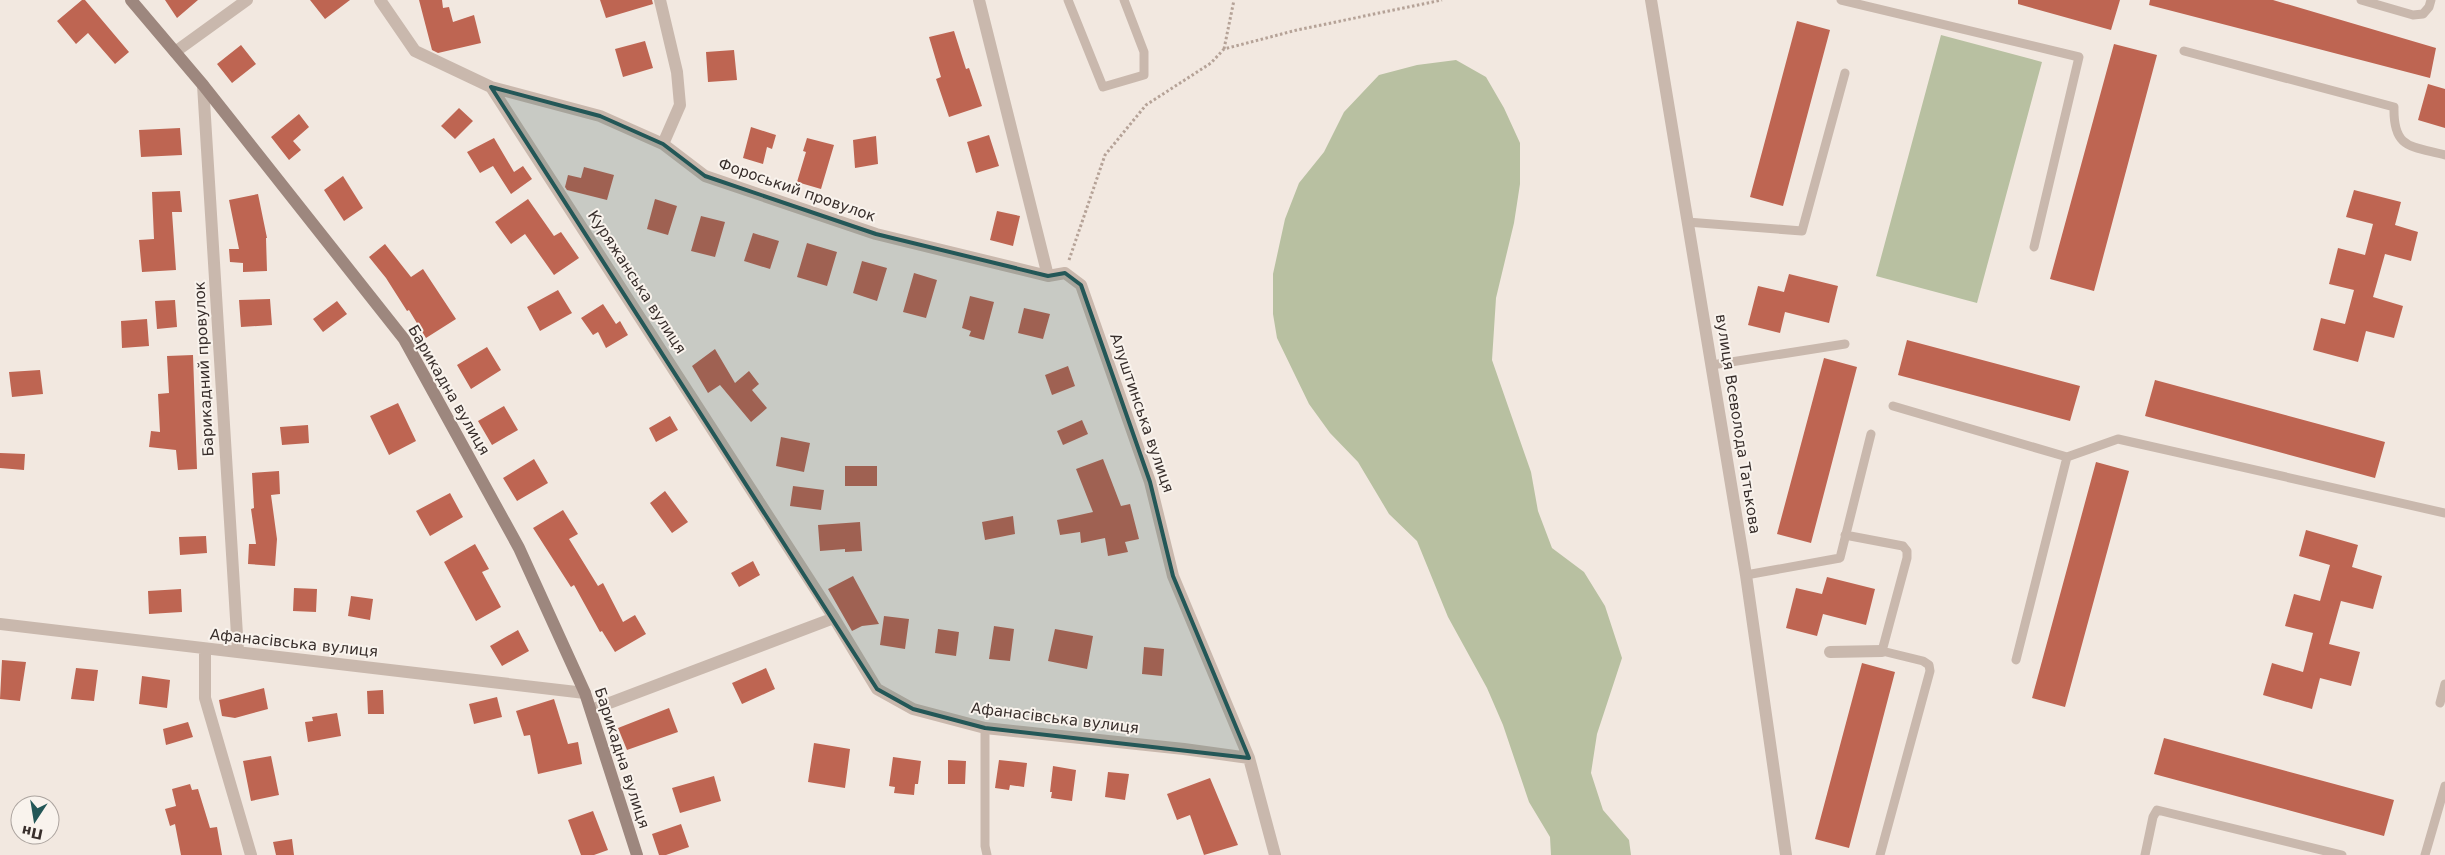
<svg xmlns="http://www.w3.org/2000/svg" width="2445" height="855" viewBox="0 0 2445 855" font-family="'DejaVu Sans',sans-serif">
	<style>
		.green { fill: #b8c0a1 }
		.building { fill: #be6552 }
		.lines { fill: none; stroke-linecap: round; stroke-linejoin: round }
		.path { stroke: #b5a297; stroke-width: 3; stroke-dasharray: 2.5 2.5; stroke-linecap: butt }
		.lane { stroke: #c9b8ad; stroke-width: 9 }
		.street { stroke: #c9b8ad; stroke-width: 12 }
		.secondary { stroke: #9d877e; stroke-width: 12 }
		.marked { fill: #235757; fill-opacity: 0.2; stroke: #235757; stroke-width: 4; stroke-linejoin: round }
		.labels { text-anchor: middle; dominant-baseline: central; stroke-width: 4; stroke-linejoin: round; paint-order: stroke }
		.street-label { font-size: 15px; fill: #382e2b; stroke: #f9f3ed }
	</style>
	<rect width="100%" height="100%" fill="#f2e8e0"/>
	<path class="green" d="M1941,35l101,27 -65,241 -101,-27z
		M1456,60l30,17 18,31 16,35v41l-6,39 -18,75 -4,62 39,112 7,39 14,37 32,24 21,34 17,52 -25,76 -6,39 12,37 26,30 2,15h-80l-1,-18 -21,-35 -26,-77 -16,-37 -39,-71 -31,-76 -28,-27 -31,-52 -28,-29 -21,-29 -32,-66 -4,-24v-40l12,-55 14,-36 25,-31 20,-40 35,-37 38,-10z"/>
	<path class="building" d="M82,0h3l44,52 -14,12 -27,-31 -12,11 -19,-23z
		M165,0h33l-21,18z
		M310,0h40l-25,19z
		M419,0h23l1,8 6,-1 4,15 21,-7 7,28 -43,10 -6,-3z
		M600,0h52l1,4 -47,14z
		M2018,0h102l-9,30 -93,-26z
		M2150,0h123l163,48 -6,30 -281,-73z
		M1797,21l33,9 -47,176 -33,-9z
		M954,31l12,38 3,-1 13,38 -33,11 -13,-38 5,-2 -12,-40z
		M645,41l8,27 -30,9 -8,-28z
		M2114,44l43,11 -63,236 -44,-12z
		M241,45l15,19 -24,19 -15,-19z
		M734,50l3,30 -29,2 -2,-30z
		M2428,84l17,5v39l-27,-8z
		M459,108l14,13 -18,18 -14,-13z
		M299,114l10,13 -16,14 8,9 -12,10 -18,-23z
		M751,127l25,8 -4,14 -5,-2 -4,17 -20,-6z
		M180,128l2,27 -41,2 -2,-27z
		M989,135l10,31 -23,7 -9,-31z
		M876,136l2,28 -23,4 -2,-28z
		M494,138l20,34 9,-6 9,13 -21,15 -18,-28 -13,7 -13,-21z
		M807,138l27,7 -13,44 -24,-7 9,-30 -3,-1z
		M584,167l30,8 -7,25 -40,-10 -2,-3 3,-12 13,3z
		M343,176l20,32 -19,13 -20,-31z
		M2354,190l47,12 -6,23 23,7 -7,29 -26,-7 -12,43 30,9 -9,32 -28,-7 -8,31 -45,-12 8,-32 24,6 9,-34 -25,-6 9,-36 27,7 8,-31 -27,-7z
		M180,191l2,21h-10l4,58 -34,2 -3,-32 15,-1 -2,-47z
		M258,194l9,44h-1l1,33 -24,1v-9l-13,-1 -1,-13h10l-10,-49z
		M528,199l26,37 7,-4 18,26 -25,17 -29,-41 -14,10 -16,-22z
		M655,199l22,7 -9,29 -21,-6z
		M997,211l23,5 -7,30 -23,-6z
		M701,216l24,6 -10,35 -24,-6z
		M753,233l26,8 -9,28 -26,-8z
		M807,243l30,9 -10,34 -30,-9z
		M385,244l26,33 12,-8 33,50 -30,19 -17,-28 -2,1 -21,-33 -17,-21z
		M862,261l25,7 -10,33 -24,-8z
		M914,273l23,7 -11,38 -23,-6z
		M1789,274l49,12 -9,37 -44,-11 -5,21 -32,-8 10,-39 26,6z
		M558,290l14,23 -32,18 -13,-24z
		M970,296l24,6 -10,38 -15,-4 2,-5 -9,-3z
		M270,299l2,26 -31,2 -2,-27z
		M175,300l2,27 -20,2 -2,-28z
		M337,301l10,13 -24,18 -10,-13z
		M603,304l13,20 4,-3 8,14 -22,13 -8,-16 -5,3 -12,-17z
		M1024,308l26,6 -7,25 -25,-6z
		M147,319l2,27 -27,2 -1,-27z
		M1907,340l173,46 -10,35 -172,-46z
		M487,347l14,23 -30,19 -14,-24z
		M715,349l20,34 14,-12 10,13 -7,6 15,18 -16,14 -31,-37 -12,8 -16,-27z
		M193,355l4,114 -19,1 -2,-20 -27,-3 2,-16 9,1 -2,-38 11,-1 -2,-37z
		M1824,358l33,9 -46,176 -34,-9z
		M1068,366l7,20 -23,9 -7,-20z
		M40,370l3,24 -31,3 -3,-25z
		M2155,380l230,62 -10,36 -230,-62z
		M398,403l18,38 -27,14 -19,-39z
		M504,406l14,24 -26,15 -14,-24z
		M670,416l8,14 -22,12 -7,-14z
		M1082,420l6,14 -25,11 -6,-14z
		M308,425l1,18 -27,2 -2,-18z
		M781,437l29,6 -6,29 -28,-6z
		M0,453l25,1 -1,16 -24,-2z
		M534,459l14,24 -31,18 -14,-23z
		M1103,459l18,47 9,-2 9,35 -14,3 3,10 -20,4 -3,-18 -24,5 -1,-11 -20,3 -3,-15 36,-8 -17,-43z
		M2096,462l33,9 -64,236 -33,-9z
		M845,466h32v20h-32z
		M279,471l1,23 -9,1 6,44 -2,27 -27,-2 1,-20h7l-5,-35 3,-1 -2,-35z
		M793,486l31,4 -3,20 -31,-4z
		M665,491l23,31 -16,11 -22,-30z
		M450,493l13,24 -33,19 -14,-25z
		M563,510l15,24 -9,5 29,47 5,-3 20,39 12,-7 11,19 -31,18 -13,-21 -2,1 -26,-47 -3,2 -38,-59z
		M1013,516l2,18 -30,6 -3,-18z
		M860,522l2,29 -17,1v-3l-25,2 -2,-26z
		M2306,530l52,15 -6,22 30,9 -9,33 -32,-8 -12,43 31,8 -9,34 -31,-8 -8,31 -49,-14 9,-32 31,9 10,-39 -28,-7 9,-32 26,7 10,-36 -31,-9z
		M206,536l1,17 -27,2 -1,-18z
		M475,544l14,25 -7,3 19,35 -25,14 -32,-59z
		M753,561l7,14 -21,12 -8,-14z
		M853,576l26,48 -17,2 -10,5 -24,-42z
		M1827,577l48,12 -9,36 -43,-11 -6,22 -31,-8 10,-40 26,6z
		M294,588l23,1 -1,23 -23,-1z
		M181,589l1,23 -33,2 -1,-23z
		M351,596l22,3 -3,21 -22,-4z
		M884,616l25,3 -4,30 -25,-4z
		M994,626l20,3 -4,32 -21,-2z
		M938,629l21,3 -3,24 -21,-3z
		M1055,629l38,7 -6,33 -39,-8z
		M518,630l11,21 -27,15 -12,-20z
		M1144,647l20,2 -2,27 -20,-2z
		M2,660l24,2 -6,39 -20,-2z
		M1862,663l33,9 -46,176 -34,-9z
		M76,668l22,2 -4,31 -23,-2z
		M766,668l9,21 -33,15 -10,-21z
		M142,676l28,4 -3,28 -28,-4z
		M264,688l4,21 -33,9 -13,-2 -3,-16z
		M383,690l1,24h-16l-1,-23z
		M497,697l5,20 -28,7 -5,-20z
		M554,699l14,45 10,-2 4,22 -44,10 -8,-39 -6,1 -8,-25z
		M669,708l9,24 -51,18 -9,-22z
		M337,713l4,23 -33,6 -3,-20 8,-1 -1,-4z
		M188,722l5,15 -27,8 -3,-16z
		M2164,738l230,62 -10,36 -230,-62z
		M814,743l36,6 -5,39 -37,-6z
		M271,756l8,39 -28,6 -8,-40z
		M893,757l28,4 -3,23h-3l-1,11 -20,-2 1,-6 -6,-1z
		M948,760l18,1 -1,23h-17z
		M999,760l28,3 -3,24 -14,-2 -1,5 -14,-2z
		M1053,766l23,4 -4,31 -21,-3 1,-6h-2z
		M1108,772l21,2 -4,26 -20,-3z
		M714,776l7,25 -41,12 -8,-25z
		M1210,778l28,67 -34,10 -14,-40 -13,5 -10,-26z
		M190,784l2,6 6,-1 12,39 7,-1 5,28h-41l-6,-31 -5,2 -5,-17 11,-3 -4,-17z
		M593,811l15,39 -14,5h-13l-13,-35z
		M681,824l8,23 -23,8h-7l-7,-21z
		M292,839l2,16h-18l-3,-13z"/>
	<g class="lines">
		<path class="path" d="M1224,49l10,-49
			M1069,260l36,-105 41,-50 65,-42 13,-14 73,-19 145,-30"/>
		<path class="lane" d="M1068,0l35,87 41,-12v-23l-20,-52
			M1841,0l238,57 -45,190
			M2361,0l52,15 10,-1 6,-7 2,-7
			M2184,51l210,56c-1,42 17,39 51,48
			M1687,222l115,9 43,-158
			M1712,365l133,-21
			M1893,406l174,51
			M1845,535l58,11 4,5v7l-25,93 41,10 6,4 1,6 -50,184
			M1746,575l94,-17 31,-124
			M2016,660l51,-203 51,-18 327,74
			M2440,703l5,-19
			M985,728v118l2,9
			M2145,855l8,-38 4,-7 185,45
			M2425,855l20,-69"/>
		<path class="street" d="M380,0l35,51 76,36 343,531
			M660,0l17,72 3,33 -17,39
			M979,0l69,276 17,-3 16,12 69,197 23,94 76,182 26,97
			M1651,0l95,575 40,280
			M175,52l72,-52
			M203,85l35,566
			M491,87l109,29 63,28 42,32 171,58 172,42
			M0,624l585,69
			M205,649v49l46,157
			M1830,652l52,-1
			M591,710l243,-92 43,71 36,20 72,19 199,21 65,9"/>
		<path class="secondary" d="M131,0l72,85 201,254 115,209 66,145 52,162"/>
	</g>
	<path class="marked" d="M491,87l109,29 63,28 42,32 171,58 172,42 17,-3 16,12 69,197 23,94 76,182 -264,-30 -72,-19 -36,-20z"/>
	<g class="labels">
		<g class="street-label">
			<text transform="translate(797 190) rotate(19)">Фороський провулок</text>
			<text transform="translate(637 282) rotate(57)">Куряжанська вулиця</text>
			<text transform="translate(204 369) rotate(-93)">Барикадний провулок</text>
			<text transform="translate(449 390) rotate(60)">Барикадна вулиця</text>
			<text transform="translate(1142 413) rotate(71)">Алуштинська вулиця</text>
			<text transform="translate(1738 424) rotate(81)">вулиця Всеволода Татькова</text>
			<text transform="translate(294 643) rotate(6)">Афанасівська вулиця</text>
			<text transform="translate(1055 718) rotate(7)">Афанасівська вулиця</text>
			<text transform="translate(622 758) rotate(72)">Барикадна вулиця</text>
		</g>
	</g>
	<g transform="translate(35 820) rotate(192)"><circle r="24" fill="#f9f3ed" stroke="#aca49f"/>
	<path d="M0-4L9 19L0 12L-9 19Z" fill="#235757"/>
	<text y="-8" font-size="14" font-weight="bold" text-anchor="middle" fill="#382e2b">Пн</text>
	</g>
</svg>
